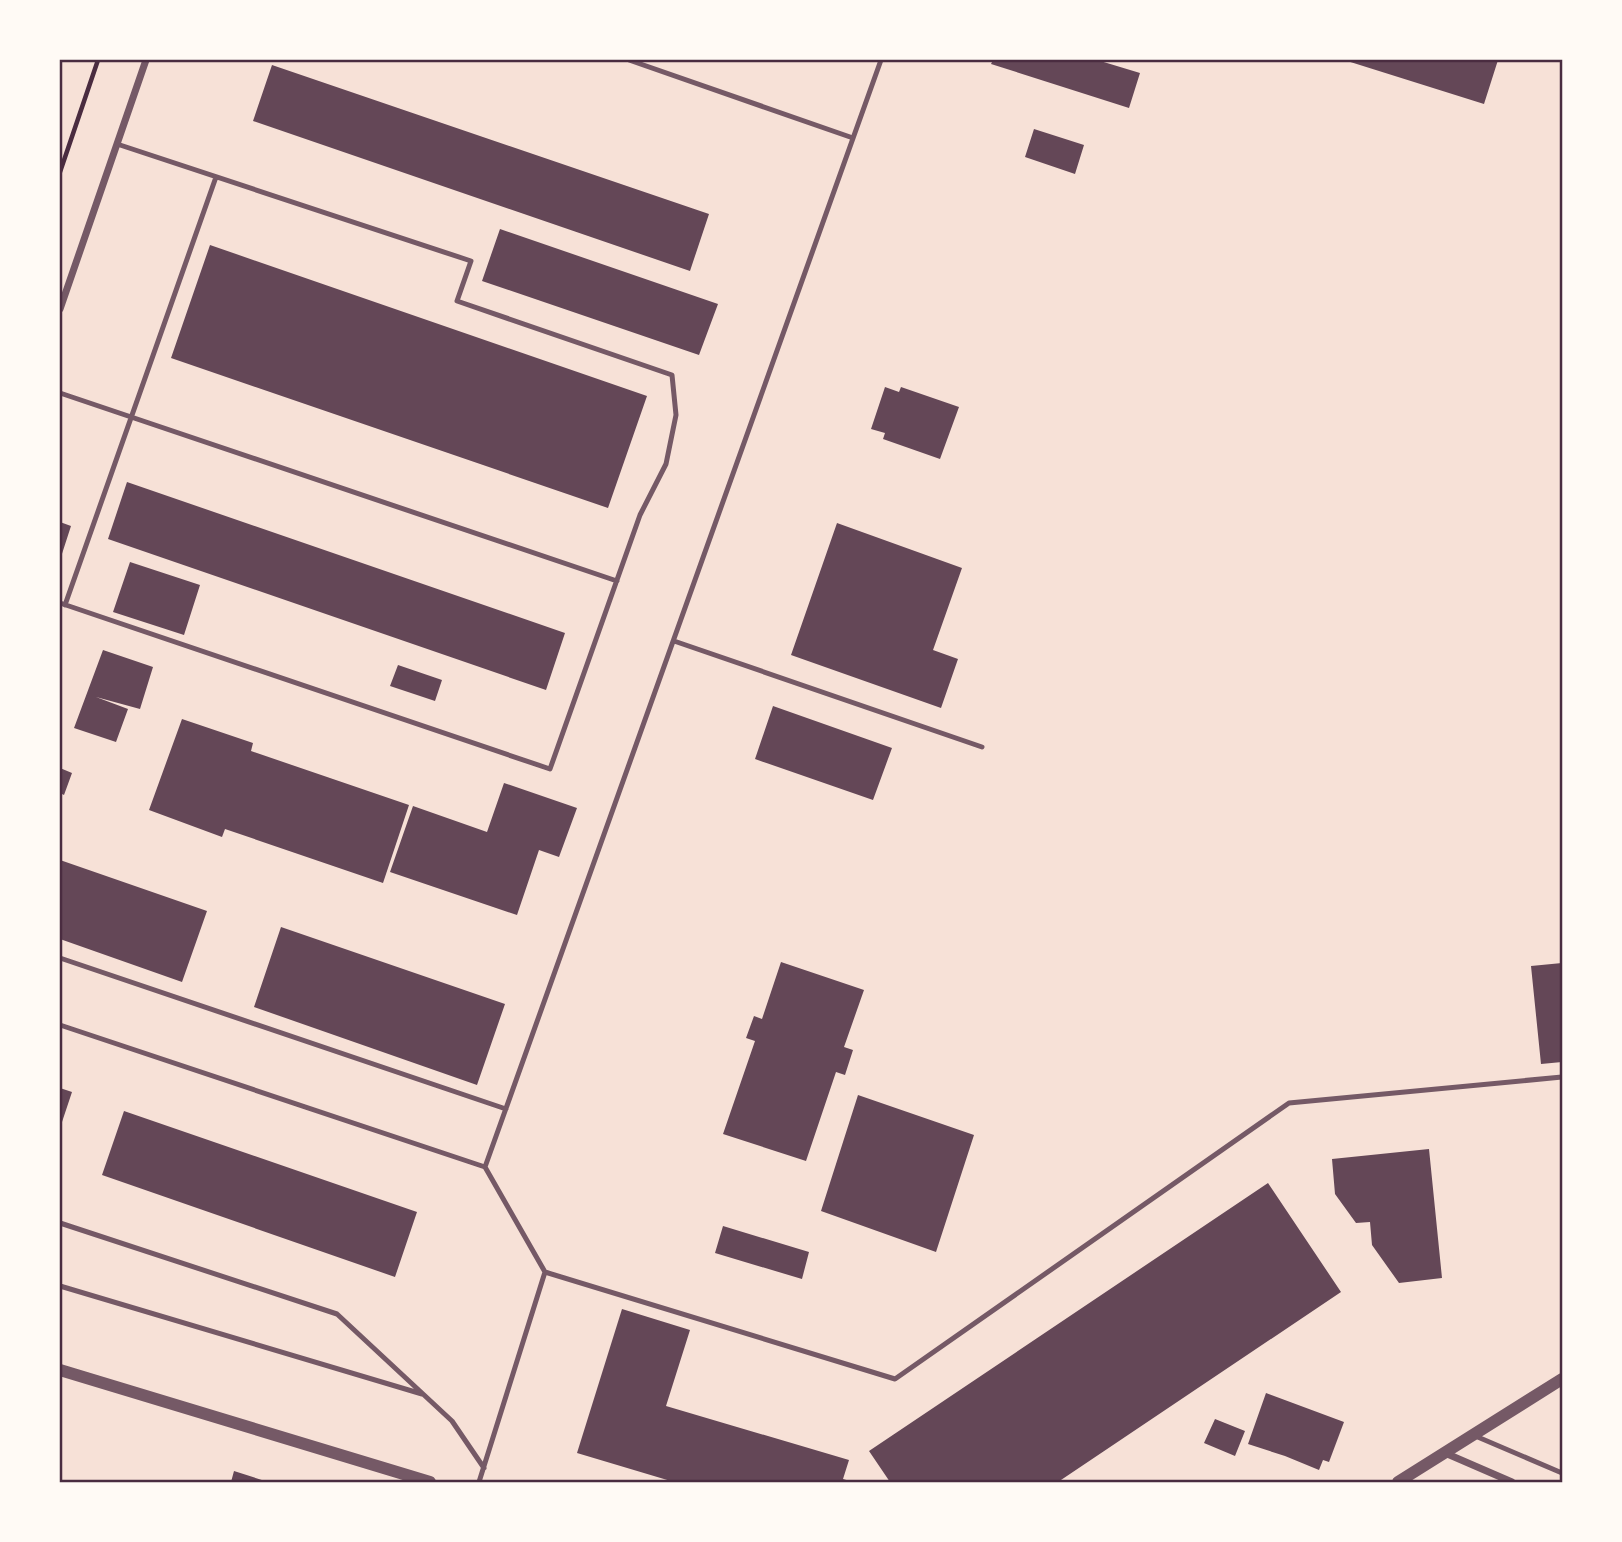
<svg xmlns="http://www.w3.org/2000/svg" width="1622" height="1542" viewBox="0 0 1622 1542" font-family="'Archivo Narrow',sans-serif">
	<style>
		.building { fill: #644757 }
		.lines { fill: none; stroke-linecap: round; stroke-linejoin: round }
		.path { stroke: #4a2c40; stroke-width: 4.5 }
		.service { stroke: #755966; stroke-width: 5 }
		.minor { stroke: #755966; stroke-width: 7 }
		.tertiary { stroke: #755966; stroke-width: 12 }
		.neatline { fill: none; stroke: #4a2c40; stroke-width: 2.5 }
	</style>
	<rect width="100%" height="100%" fill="#f7e1d7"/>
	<path class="building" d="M993,60h104l43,13 -11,35 -138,-44z
		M1344,60h154l-14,44z
		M272,65l437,149 -19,57 -437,-150z
		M1034,129l50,16 -9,29 -50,-17z
		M500,229l218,75 -19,51 -217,-74z
		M210,245l437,151 -39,112 -437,-150z
		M885,387l14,5 2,-5 58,20 -19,52 -57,-20 2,-6 -14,-4z
		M127,482l438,151 -19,57 -438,-151z
		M60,522l11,4 -11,34z
		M837,523l125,45 -29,82 25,9 -17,49 -150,-53z
		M130,562l70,23 -16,50 -71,-23z
		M103,650l50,17 -13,42 -44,-12 32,12 -12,33 -42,-14z
		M398,665l44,15 -7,21 -45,-15z
		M773,706l119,42 -19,52 -118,-41z
		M182,719l71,24 -2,8 158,54 -26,78 -158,-54 -3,8 -73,-27z
		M60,768l12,5 -8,22 -4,-2z
		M504,783l73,25 -18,49 -20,-7 -22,65 -127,-43 23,-66 74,26z
		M60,860l147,51 -25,71 -122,-43z
		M281,927l224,77 -28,81 -223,-78z
		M781,962l83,28 -20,57 9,3 -8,25 -9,-3 -30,89 -83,-27 32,-93 -9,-3 8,-22 8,3z
		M1562,963v99l-21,2 -10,-98z
		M60,1088l12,4 -12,36z
		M858,1095l116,40 -38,117 -115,-41z
		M124,1111l293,101 -22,65 -293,-102z
		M1429,1149l13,129 -43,5 -27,-38 -2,-23 -14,1 -21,-29 -3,-35z
		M1268,1183l73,109 -283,190h-168l-21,-31z
		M723,1226l86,26 -7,27 -87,-26z
		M622,1309l68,21 -24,76 183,54 -6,19 10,3h-179l-97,-29z
		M1266,1393l78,29 -15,40 -6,-2 -4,10 -34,-14 -37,-12z
		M1215,1419l30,12 -10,25 -31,-13z
		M234,1471l34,11h-37z"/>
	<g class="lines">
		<path class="path" d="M60,172l38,-112"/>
		<path class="service" d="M629,60l224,78
			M60,393l557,188
			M60,603l490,166 90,-254 26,-51 10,-49 -4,-40 -215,-74 14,-40 -354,-117
			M65,605l151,-428
			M674,641l308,106
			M60,958l446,151
			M60,1025l425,142
			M60,1223l277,91 115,107 32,47
			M545,1272l350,107 394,-276 273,-26
			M60,1286l362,108
			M1473,1435l89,38
			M479,1482l66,-210 -60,-105 396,-1107"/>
		<path class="minor" d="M60,309l86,-249
			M1445,1453l67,29"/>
		<path class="tertiary" d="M60,1370l370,112
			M1398,1482l164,-103"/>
	</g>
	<rect width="1622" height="1542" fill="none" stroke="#fffaf5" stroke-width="122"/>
	<rect x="61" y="61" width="1500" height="1420" class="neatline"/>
</svg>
